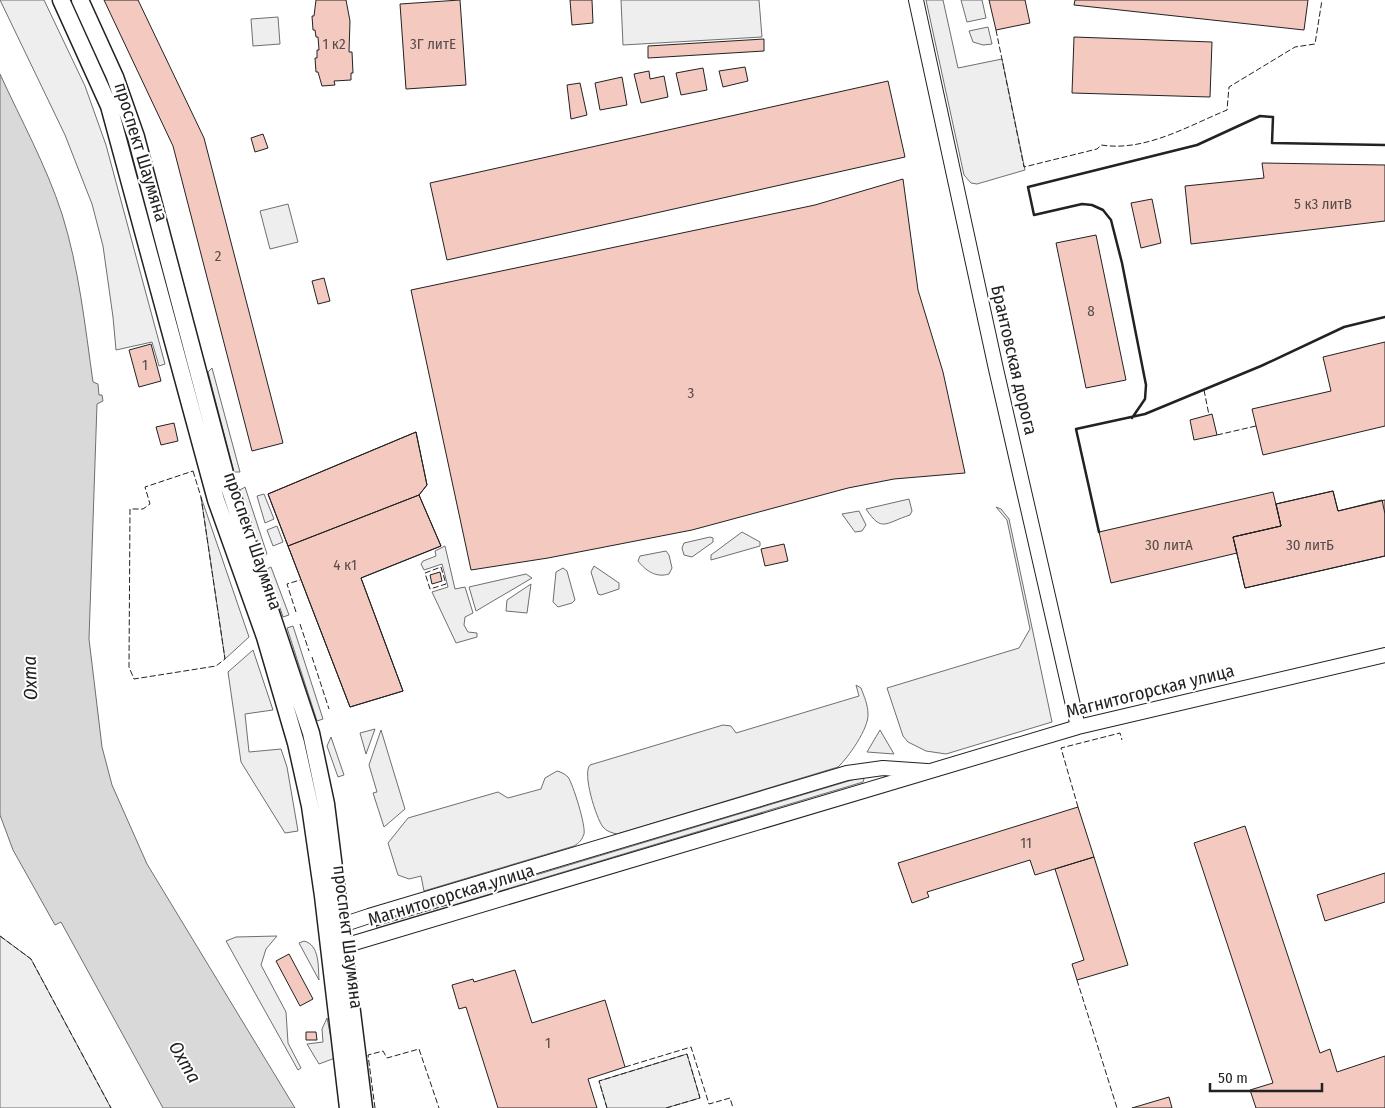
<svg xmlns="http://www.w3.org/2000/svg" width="1385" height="1108" viewBox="0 0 1385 1108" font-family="'Fira Sans Condensed',sans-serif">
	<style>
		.green { fill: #eee; stroke: #6f6f6f }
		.water { fill: #d9d9d9; stroke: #6f6f6f }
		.building { fill: #f3c9c0; stroke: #222 }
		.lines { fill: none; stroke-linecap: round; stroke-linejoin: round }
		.minor-casing { stroke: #222; stroke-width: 16 }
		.tertiary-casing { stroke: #222; stroke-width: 19 }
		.minor { stroke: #fff; stroke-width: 14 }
		.tertiary { stroke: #fff; stroke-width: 16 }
		.fence { stroke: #222; stroke-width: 1; stroke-dasharray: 6 2.5; stroke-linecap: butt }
		.wall { stroke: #222; stroke-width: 2.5 }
		.labels { text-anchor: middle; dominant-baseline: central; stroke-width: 4; stroke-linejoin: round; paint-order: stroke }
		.number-label { font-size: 15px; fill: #564c4a }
		.street-label { font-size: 18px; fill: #222; stroke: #fff }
		.water-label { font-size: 19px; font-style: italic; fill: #222; stroke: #fff }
	</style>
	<rect width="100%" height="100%" fill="#fff"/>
	<path class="green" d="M0,0h44l41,86 21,59 59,219 -6,2 -7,-24 -36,8 -3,-33 -10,-71 -11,-42 -27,-69z
		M621,0h138l3,37 -139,8z
		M926,0h17l15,68 44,-9 23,111 -48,14 -6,-1 -7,-8z
		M961,0h21l4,18 -19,4z
		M278,17l2,27 -27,2 -2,-27z
		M988,27l4,17 -9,1 -10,-3 -4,-11z
		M288,204l10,38 -28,7 -10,-38z
		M212,368l28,104h-6l-26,-100z
		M245,487l22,67 -4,2 -23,-66z
		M264,494l10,25 -9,4 -8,-27z
		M201,497l48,140 -24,22z
		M909,499l3,12 -2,4c-25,8 -28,18 -44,-6z
		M996,507l5,2 8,10 43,203 -106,32 -20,-3 -18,-9 -5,-6 -16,-48 132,-40 11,-19 -23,-109z
		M859,511l7,14 -4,6 -7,1 -13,-18z
		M277,526l6,16 -10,4 -6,-16z
		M742,532l18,10v4l-49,14v-5z
		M710,537l3,1v4l-21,15 -8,-2 -2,-7 2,-5z
		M445,546l10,43 10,-2 8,26 -8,4 -1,8 4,7 9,1v4l-21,6 -24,-51 16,-5 -6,-23 -18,6 -3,-6 2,-3 13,-5 -1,-5z
		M666,551l3,4 3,13 -3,6c-13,4 -23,-3 -31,-13l2,-5z
		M594,566l25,17v6l-18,6 -3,-1 -7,-22z
		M271,567l18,48 -6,2 -16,-48z
		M563,568l4,3 8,29 -3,3 -14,4 -5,-5 3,-30z
		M526,574l6,4 -56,33 -7,-24z
		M531,584l-4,29 -21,-2 1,-11z
		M293,626l30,93 -6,2 -30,-93z
		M253,650l20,60 -28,4 4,38 32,-3 6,18 11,64 -13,2 -44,-71 -13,-90z
		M856,685l5,3c3,8 7,17 7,26 1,14 -20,44 -30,53l-221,67c-5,-1 -11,-3 -14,-7 -7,-9 -21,-54 -13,-62l133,-40 8,1 5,7 123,-37z
		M375,729l-9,25 -6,-21z
		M381,730l24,79 -21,18 -11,-34 4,-1 -8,-27z
		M880,730l14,24 -27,-2z
		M331,737l13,38 -6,2 -11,-31z
		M557,771c4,1 8,3 11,6 5,7 18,49 16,57 -2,6 -5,9 -10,12l-150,45 -3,-15 -12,3 -11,-4 -10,-32 20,-25 90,-26 10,6 33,-9 4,-11z
		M862,777l2,2 -1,3 -486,146 -1,-5z
		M0,936l31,23 80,149h-111z
		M277,936l-11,13 -5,16 25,47 2,31 13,25 -3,2 -72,-129 10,-4z
		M304,941c16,4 14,26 15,39l-20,-37z
		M327,1018l8,40 -16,6 -12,-20 16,-2 -1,-13z
		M687,1054l13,44 -34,10h-59l-8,-27z"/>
	<path class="water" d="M0,74c21,46 46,91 62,140 17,54 23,112 31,168l5,2 1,11h3l1,6 -6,3 -8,235 13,108 10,38 35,79 148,244h-132l-102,-186 -6,3 -42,-75 -13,-35z"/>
	<path class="building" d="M104,0h34l66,138 79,305 -31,8 -79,-305z
		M316,0h30l4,21 -1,31h3l1,21h-2v7l-17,1 1,4 -13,1 -4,-14h-2l-1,-14h2v-8h2l-1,-13h-2l-1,-7h-2l-1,-14h2z
		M460,0l6,85 -60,4 -6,-85z
		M570,0h22l1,23 -21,2z
		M989,0h36l5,23 -34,7z
		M1075,0h233l-4,30 -230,-25z
		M1074,37l138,5 -2,55 -138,-4z
		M764,39v12l-116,7v-12z
		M745,67l3,14 -25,6 -4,-16z
		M703,68l4,22 -26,5 -5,-22z
		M649,71l1,8 14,-3 4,21 -27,6 -7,-29z
		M622,77l5,28 -27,5 -5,-27z
		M888,81l17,76 -458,103 -17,-77z
		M580,83l7,32 -16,4 -4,-34z
		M263,134l5,14 -13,4 -4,-14z
		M1262,163l123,2v56l-194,23 -6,-58 79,-8z
		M903,179l15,111 25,82 22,101 -71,6 -46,9 -156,42 -144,28 -77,12 -60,-280 404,-85z
		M1152,199l9,44 -20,5 -10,-45z
		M1096,235l30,145 -40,8 -30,-145z
		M324,278l6,23 -12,3 -6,-23z
		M1385,342v84l-122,29 -11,-46 79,-18 -8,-34z
		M151,344l10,37 -22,6 -10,-37z
		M1212,414l5,21 -23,5 -4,-20z
		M174,423l4,18 -17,4 -5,-18z
		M416,432l11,53 -8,10 22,51 -80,32 42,113 -53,16 -82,-213z
		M416,432l11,53 -8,10 -131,51 -20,-52z
		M1333,491l5,20 47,-11v56l-140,32 -12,-51 48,-11 -5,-22z
		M1333,491l5,20 44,-11 3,14v42l-140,32 -12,-51 48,-11 -5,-22z
		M1273,492l8,34 -48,11 4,16 -126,30 -12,-51z
		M419,495l22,51 -80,32 42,113 -53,16 -62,-161z
		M784,544l4,17 -23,5 -4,-17z
		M440,572l2,9 -10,3 -2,-9z
		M1078,807l16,50 -59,18 -5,-15 -103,32 2,5 -17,6 -14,-40z
		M1245,826l75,227 10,-4 7,23 48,-16v52h-129l-6,-18 23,-7 -79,-240z
		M1094,857l34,108 -51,15 -5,-16 12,-4 -29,-91z
		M1385,873v29l-60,19 -8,-26z
		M289,954l24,45 -13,7 -24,-45z
		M515,970l17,53 73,-23 20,67 -37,12 9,29h-99l-32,-101 -7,2 -7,-24 21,-6 1,3z
		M306,1032h10l1,8h-11z
		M1169,1097l3,11h-40z"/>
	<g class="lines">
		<defs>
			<path id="minor" d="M916,0l80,369 82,358
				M927,771l-44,-3 -36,5 -478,143 -27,9 -14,12 16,9 734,-219 307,-72"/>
			<path id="tertiary" d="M61,0l48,106 107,394 49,137 31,106 14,63 13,90 25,212
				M80,0l35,77 21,60 91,344 84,252 15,71 38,304"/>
		</defs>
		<use href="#minor" class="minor-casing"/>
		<use href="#tertiary" class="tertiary-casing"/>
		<use href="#minor" class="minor"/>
		<use href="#tertiary" class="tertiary"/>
		<path class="fence" d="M996,30l28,137 73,-18 4,-4c44,7 87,-19 126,-35l2,-23 66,-40 20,-3 7,-44
			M1204,390l5,25
			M1217,435l39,-9
			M193,471l8,26 24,162 -9,7 -82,13 -5,-12 1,-158h13l7,-5 -5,-17z
			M441,567l5,17 -16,5 -5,-16z
			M296,612l-9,-28 13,-4
			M300,624l9,27
			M312,657l17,52
			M1078,807l-17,-59 59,-15 2,7
			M376,926l74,-22
			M0,936l31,23 80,149
			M1077,980l40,128
			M625,1067l66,-20 18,57 21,-6 3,10
			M375,1108l-7,-53 15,-4 4,7 32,-9 20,59
			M607,1108l-8,-27 88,-27 13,44 -34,10"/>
		<path class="wall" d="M1132,418l13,-19 1,-14 -24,-122 -11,-43 -8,-10 -11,-5 -10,-1 -48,11 -6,-28 169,-42 63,-29 13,1 -1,26 113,2
			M1099,532l-23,-103 69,-15 116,-48 83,-39 41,-10"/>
	</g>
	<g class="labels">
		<g class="number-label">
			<text x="334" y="44">1 к2</text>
			<text x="433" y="44">3Г литЕ</text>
			<text x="1323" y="204">5 к3 литВ</text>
			<text x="218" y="256">2</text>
			<text x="1091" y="311">8</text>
			<text x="145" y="365">1</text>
			<text x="691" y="393">3</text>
			<text x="1169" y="545">30 литА</text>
			<text x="1310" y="545">30 литБ</text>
			<text x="345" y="565">4 к1</text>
			<text x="1026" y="843">11</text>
			<text x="548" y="1043">1</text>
		</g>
		<g class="street-label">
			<text transform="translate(141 152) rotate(73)">проспект Шаумяна</text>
			<text transform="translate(1014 360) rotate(77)">Брантовская дорога</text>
			<text transform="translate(253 541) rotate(71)">проспект Шаумяна</text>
			<text transform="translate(1150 691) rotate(-14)">Магнитогорская улица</text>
			<text transform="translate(451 895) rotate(-17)">Магнитогорская улица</text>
			<text transform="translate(348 937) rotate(83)">проспект Шаумяна</text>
		</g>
		<g class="water-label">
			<text transform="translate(30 678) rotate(-92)">Охта</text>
			<text transform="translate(185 1062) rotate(60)">Охта</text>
		</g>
	</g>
	<path d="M1210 1083v8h112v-8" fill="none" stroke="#222222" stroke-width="2.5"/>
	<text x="1218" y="1083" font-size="15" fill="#222222" stroke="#ffffff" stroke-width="4" paint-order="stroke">50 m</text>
</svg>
